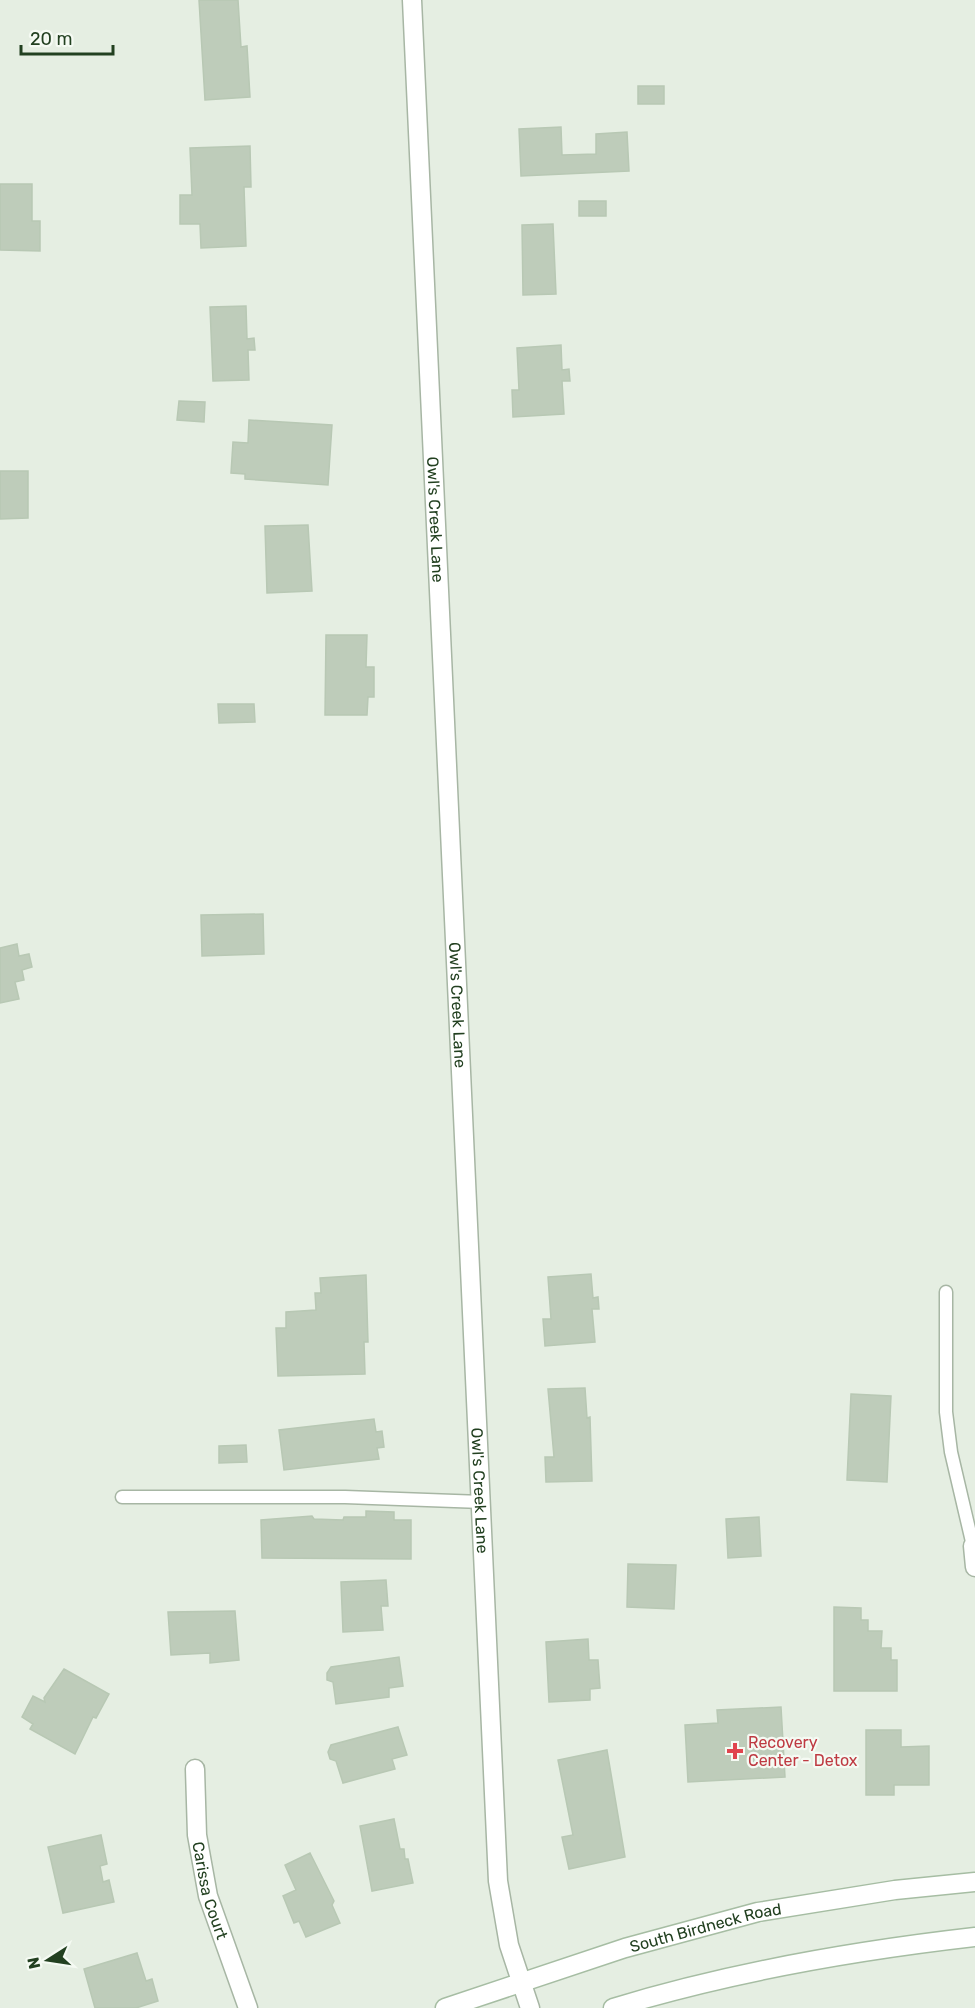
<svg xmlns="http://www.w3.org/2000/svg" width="975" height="2008" viewBox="0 0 975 2008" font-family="Rubik,sans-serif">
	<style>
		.building { fill: #beccba; stroke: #b8c8b4; stroke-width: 1.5 }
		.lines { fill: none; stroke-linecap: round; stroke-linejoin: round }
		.service-casing { stroke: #a7b6a4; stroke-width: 15 }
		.minor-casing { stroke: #a7b6a4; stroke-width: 21 }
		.secondary-casing { stroke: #a6bda3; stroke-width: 21 }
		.service { stroke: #fff; stroke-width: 12 }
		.minor { stroke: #fff; stroke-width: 18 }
		.secondary { stroke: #fff; stroke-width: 18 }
		.health-dot { fill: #e0444e; stroke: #f5faf3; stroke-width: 2 }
		.labels { text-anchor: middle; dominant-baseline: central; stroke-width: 4.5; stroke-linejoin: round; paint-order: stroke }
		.street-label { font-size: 16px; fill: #224020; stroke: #f5faf3 }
		.health-label { font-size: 16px; fill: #be3a42; stroke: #f5faf3; text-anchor: start }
	</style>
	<rect width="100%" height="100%" fill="#e5eee2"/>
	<path class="building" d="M199,0h39l3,47 6,-1 3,51 -45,3z
		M638,86h26v18h-26z
		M561,127l1,28 34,-1v-20l31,-2 2,39 -108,5 -2,-47z
		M250,146l1,41h-7l2,59 -45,2 -1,-24h-20v-29h12l-2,-47z
		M0,184h32v37h8v30l-40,-1z
		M579,201h27v15h-27z
		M553,224l3,70 -33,1 -1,-70z
		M246,306l1,33 7,-1 1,12h-7l1,30 -36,1 -3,-74z
		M561,345l1,25 7,-1 1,12h-8l2,33 -51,3 -1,-27h7l-2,-42z
		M179,401l26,1 -1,20 -27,-2z
		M249,420l83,5 -4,60 -83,-6v-5l-14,-1 2,-31 15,1z
		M0,471h28v47l-28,1z
		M308,525l4,66 -45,2 -2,-67z
		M326,635h41l-1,32h8v30h-6l-1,18h-42z
		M218,704h36l1,18 -36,1z
		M263,914l1,40 -62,2 -1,-41z
		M17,944l2,12 10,-2 3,13 -10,3 2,10 -9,2 4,17 -19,4v-55z
		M591,1274l2,24 5,-1 1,12h-7l3,33 -50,4 -2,-27h8l-3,-42z
		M366,1275l2,67h-4l1,32 -87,2 -2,-48h10v-16l30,-2 -1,-17h6l-1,-15z
		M585,1388l2,30 3,-1 2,64 -46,1 -1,-25h9l-6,-68z
		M851,1394l40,2 -4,86 -40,-2z
		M374,1419l2,13 6,-1 2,16 -7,1 2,11 -95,11 -5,-40z
		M246,1445l1,17 -28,1v-17z
		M366,1511l28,1v8h17v39l-149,-1 -1,-38 51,-4 2,3 29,1 1,-3h22z
		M759,1517l2,39 -33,2 -2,-39z
		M628,1564l48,1 -2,44 -47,-2z
		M386,1580l2,26h-7l2,24 -40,2 -2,-50z
		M834,1607l27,1v12h7v11h14l-1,17h10v12h6v31h-63z
		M235,1611l4,49 -29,3v-10l-39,2 -3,-43z
		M588,1639l1,21h9l2,28 -10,1v11l-41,2 -3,-60z
		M399,1657l4,29 -14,2v9l-53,7 -3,-22 -6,-2v-7l4,-6z
		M64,1669l45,25 -13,24 -3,-1 -18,37 -45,-25 3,-5 -11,-7 11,-21 12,6 -1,-4z
		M781,1707l4,70 -97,5 -3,-57 33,-2 -1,-13z
		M398,1727l9,28 -15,4 3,10 -52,14 -7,-22 -6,-2 -2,-7 3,-7z
		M866,1730h35v17l28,-1v39h-35v10h-28z
		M607,1750l18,107 -56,12 -7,-32 11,-2 -15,-75z
		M394,1819l6,30h4l1,10h3l5,24 -41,8 -12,-65z
		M101,1835l6,29 -7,2 3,16 6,-2 5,22 -51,11 -15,-66z
		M310,1853l24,48 -2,4 8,18 -34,14 -7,-16 -5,2 -11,-27 13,-6 -11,-25z
		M137,1953l9,28 6,-2 6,22 -22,7h-41l-11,-39z"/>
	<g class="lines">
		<defs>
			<path id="service" d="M946,1292v120l5,40 22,94
				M122,1497h223l137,5"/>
			<g id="minor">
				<path id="s1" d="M412,0l86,1881 11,64 21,63"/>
				<path d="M973,1546l2,21"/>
				<path id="s2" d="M195,1769l2,66 11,61 40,112"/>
			</g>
			<g id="secondary">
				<path id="s3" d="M445,2008l180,-60 133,-36 137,-22 80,-8"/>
				<path d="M613,2008c118,-36 239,-57 362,-71"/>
			</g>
		</defs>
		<use href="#service" class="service-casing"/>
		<use href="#minor" class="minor-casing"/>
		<use href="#secondary" class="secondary-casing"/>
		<use href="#service" class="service"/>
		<use href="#minor" class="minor"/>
		<use href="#secondary" class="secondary"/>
	</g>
	<path class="health-dot" d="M732 1742h6v6h6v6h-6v6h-6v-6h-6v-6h6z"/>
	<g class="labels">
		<g class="street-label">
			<text stroke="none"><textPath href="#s1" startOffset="520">Owl's Creek Lane</textPath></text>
			<text stroke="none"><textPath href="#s1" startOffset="1006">Owl's Creek Lane</textPath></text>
			<text stroke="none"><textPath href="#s1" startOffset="1492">Owl's Creek Lane</textPath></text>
			<text stroke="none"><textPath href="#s2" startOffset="123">Carissa Court</textPath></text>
			<text stroke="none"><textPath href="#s3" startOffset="273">South Birdneck Road</textPath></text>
		</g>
		<g class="health-label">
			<text x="748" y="1742">Recovery<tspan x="748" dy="18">Center - Detox</tspan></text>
		</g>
	</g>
	<g transform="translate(48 1960) rotate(258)" stroke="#f5faf3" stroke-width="4.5" paint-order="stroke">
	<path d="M0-4.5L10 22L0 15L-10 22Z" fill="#224020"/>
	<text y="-9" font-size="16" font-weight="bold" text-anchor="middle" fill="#224020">N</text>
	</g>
	<path d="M21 45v9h92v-9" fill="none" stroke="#224020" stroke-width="3"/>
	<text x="30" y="45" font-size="18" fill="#224020" stroke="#f5faf3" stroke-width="4.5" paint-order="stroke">20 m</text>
</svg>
